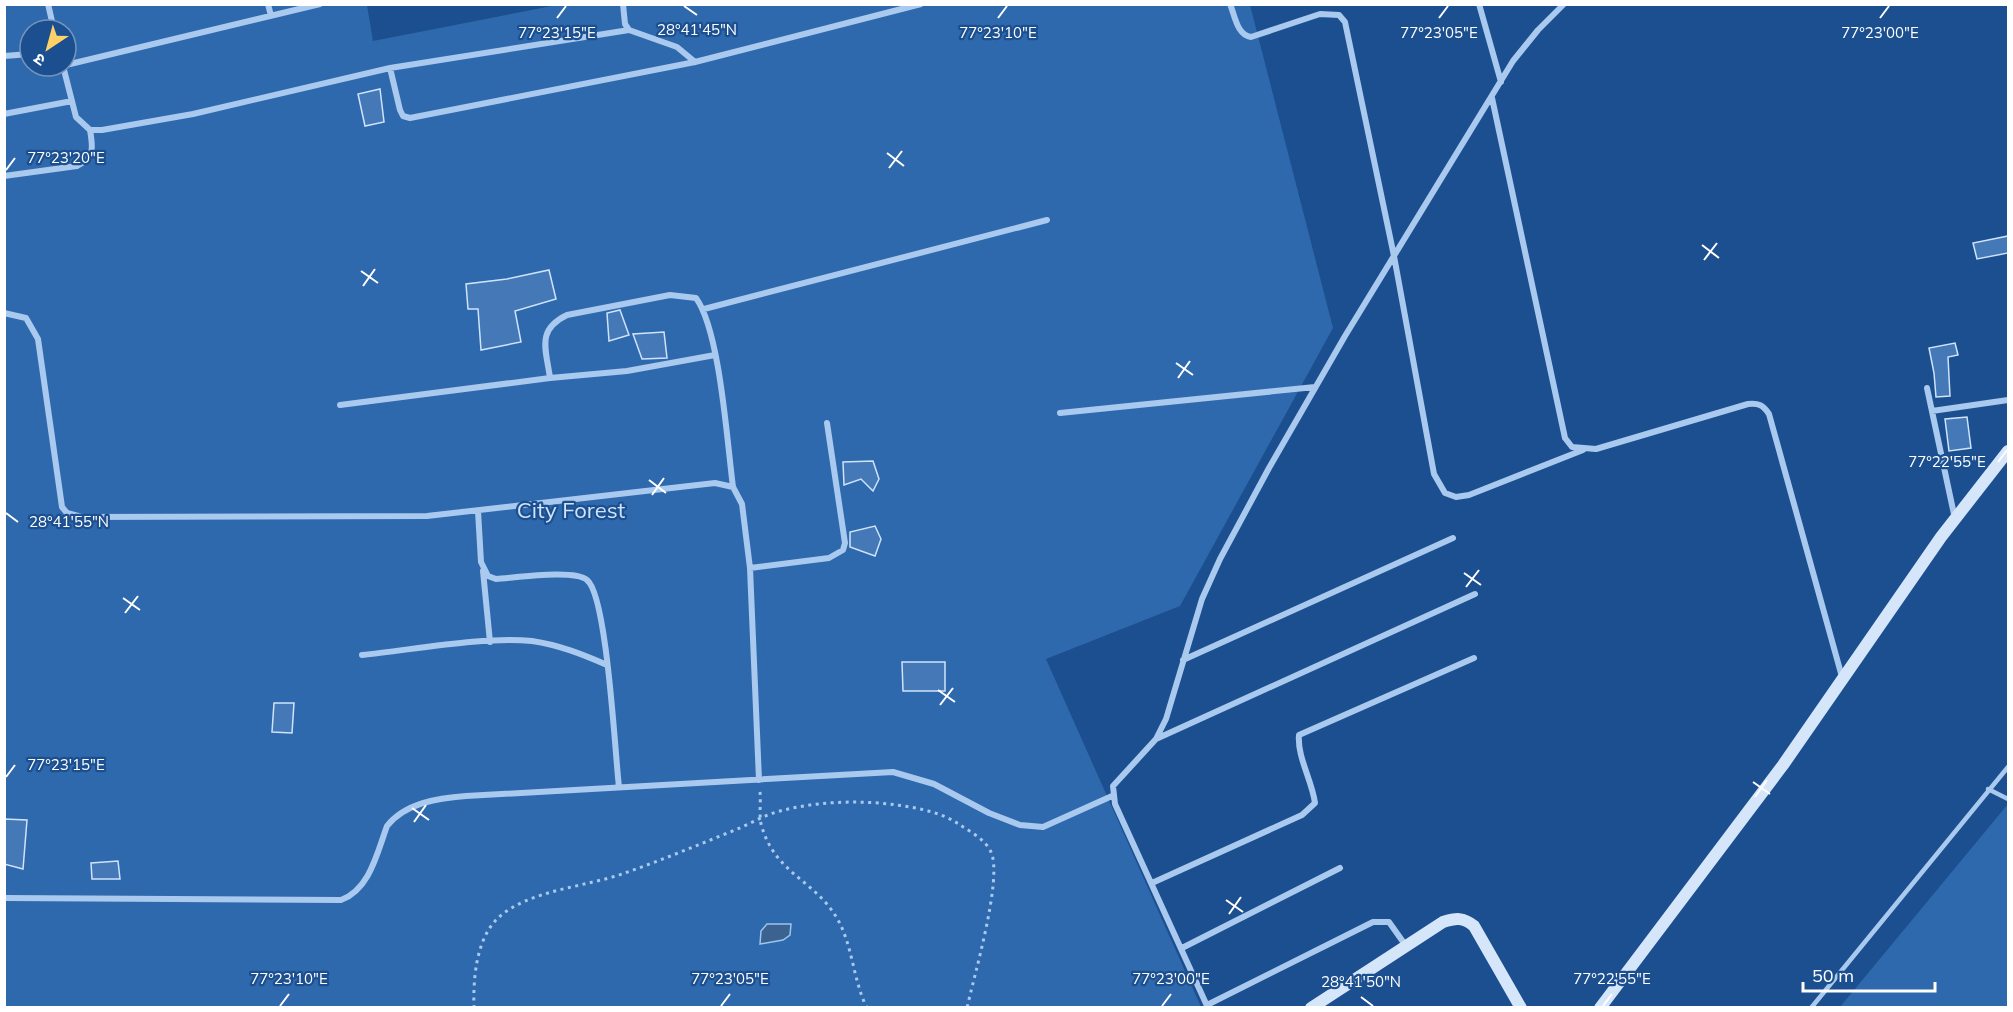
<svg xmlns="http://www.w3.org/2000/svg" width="2013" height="1012" viewBox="0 0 2013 1012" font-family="Mulish,'Noto Sans Devanagari',sans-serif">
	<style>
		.green { fill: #2e69ad; fill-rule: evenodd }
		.water { fill: #3c6290; stroke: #9cc4f0; stroke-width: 1.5 }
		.building { fill: #4478b7; stroke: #cfe3fa; stroke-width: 1.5 }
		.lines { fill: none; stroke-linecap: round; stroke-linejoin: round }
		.path { stroke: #a9c9ee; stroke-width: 3; stroke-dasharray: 3 4.5; stroke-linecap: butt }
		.lane { stroke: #a9c9ee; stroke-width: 4.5 }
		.street { stroke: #a9c9ee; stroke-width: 6 }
		.secondary { stroke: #d6e6fa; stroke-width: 12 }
		.ticks { fill: none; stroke: #fff; stroke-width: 2 }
		.labels { text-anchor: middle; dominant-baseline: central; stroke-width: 4.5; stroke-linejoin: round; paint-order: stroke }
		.park-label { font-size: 22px; fill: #cfe3fa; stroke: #1b4f8f }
		.ticks-label { font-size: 15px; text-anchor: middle; fill: #fff; stroke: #1b4f8f; stroke-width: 4.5; stroke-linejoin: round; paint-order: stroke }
	</style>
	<rect width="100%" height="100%" fill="#1b4f8f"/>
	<path class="green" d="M562,4l688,1 83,323 -153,278 -134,53 155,348 -1196,1v-1003h362l6,36zM30,30h36v36h-36z
		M2008,804v203h-168z"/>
	<path class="water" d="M767,924h24l-1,11 -7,5 -23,4 1,-13z"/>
	<path class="building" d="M380,89l4,33 -19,4 -7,-32z
		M2008,236v17l-31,6 -4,-16z
		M549,270l7,29 -41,12 6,31 -40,8 -3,-41h-10l-2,-25 41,-5z
		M620,310l9,25 -20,6 -2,-28z
		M664,332l3,26 -25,1 -9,-25z
		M1955,343l3,12 -10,2 2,39 -14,1 -2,-24 -5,-25z
		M1967,417l4,31 -22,3 -4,-32z
		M873,461l6,18 -6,12 -12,-12 -17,6 -1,-23z
		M875,526l6,13 -6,17 -25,-9v-15z
		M902,662h43v29h-42z
		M274,703h20l-2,30 -20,-1z
		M4,819l23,1 -4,49 -19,-5z
		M118,861l2,18h-28l-1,-16z"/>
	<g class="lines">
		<path class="path" d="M760,792c1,10 -1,22 1,32 14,51 54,55 77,96 15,27 15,60 29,88
			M474,1008c-1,-29 2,-69 24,-90 30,-28 88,-31 127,-45 37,-13 73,-28 110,-43 15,-6 29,-15 45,-19 38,-10 79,-11 117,-6 21,3 43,7 60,18 12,8 28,16 34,29 12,26 -17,124 -24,156"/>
		<path class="lane" d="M1988,789l20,10
			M1811,1008l197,-241"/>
		<path class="street" d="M48,4l6,26
			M268,4l3,12
			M623,4l2,20 4,6 48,17 18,15
			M1230,4c5,12 7,31 21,33l69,-23 19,1 6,7 49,234 40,218 11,19 11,4 13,-2 114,-45
			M1479,4l22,78
			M4,56l26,-2
			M66,65l254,-61
			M63,66l13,51 14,13h12l91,-16 197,-46 239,-38
			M390,68l10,42 3,6 7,2 285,-56 226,-58
			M1492,98l73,340 7,9 24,2 152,-45c11,-1 15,1 21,10l73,263
			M4,114l68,-13
			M4,176l73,-10c18,-9 16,-18 13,-36
			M704,309l343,-89
			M4,313l22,5 12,21 24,168 5,6 15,4 345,-1 288,-33 18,4 9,17 8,64 9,212
			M550,378c-4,-29 -14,-48 17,-63l103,-20 26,3c24,33 31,144 37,189
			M1927,388l28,131
			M340,405l210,-27 77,-7 88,-16
			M1932,411l76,-11
			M1060,413l255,-26
			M478,511l3,51 7,14 8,3c19,-1 78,-10 91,1 20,15 28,174 32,207
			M750,568l79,-10 14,-8 2,-7 -18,-120
			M483,571l7,71
			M362,655c50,-5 122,-19 170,-14 27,4 50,13 75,24
			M1183,660l270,-122
			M1156,739l319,-145
			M1152,883l150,-68 13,-12c-3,-23 -18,-46 -16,-68l175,-77
			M4,898l337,2c29,-11 36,-47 46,-74 18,-23 51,-28 79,-30l427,-24 41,12 55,29 31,12 23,2 69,-31
			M1182,948l158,-80
			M1207,1005l166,-83h16l17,24
			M1208,1008l-93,-204 -2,-18 43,-47 10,-20 36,-120 18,-40 49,-91 76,-132 168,-275 25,-31 26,-26"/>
		<path class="secondary" d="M1311,1008l132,-86c13,-4 20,-5 31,4l47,82
			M1600,1008l183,-243 158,-228 67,-86"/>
	</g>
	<path class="ticks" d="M684,6l13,9M557,18l9,-12M998,18l9,-12M1439,18l9,-12M1880,18l9,-12M887,153l17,13M889,168l13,-17M6,170l9,-12M1702,245l17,13M1704,260l13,-17M361,271l17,12M363,286l12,-17M1176,363l17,12M1178,378l12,-17M1998,462l9,-12M649,480l17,13M652,495l12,-17M6,513l12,9M1464,573l17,12M1466,587l13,-17M123,598l17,12M125,613l13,-17M938,690l17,12M940,705l13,-17M6,777l9,-12M1753,782l17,12M1755,797l12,-17M412,808l17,12M414,822l12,-17M1226,900l17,12M1229,914l12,-17M1361,997l12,9M280,1006l9,-12M721,1006l9,-12M1162,1006l9,-12M1603,1006l9,-12"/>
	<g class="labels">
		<g class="park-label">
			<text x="571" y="510">City Forest</text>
		</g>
	</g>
	<g class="ticks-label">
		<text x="697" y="35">28°41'45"N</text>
		<text x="557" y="38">77°23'15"E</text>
		<text x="998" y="38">77°23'10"E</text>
		<text x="1439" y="38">77°23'05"E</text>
		<text x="1880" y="38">77°23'00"E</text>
		<text x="66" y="163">77°23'20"E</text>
		<text x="1947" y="467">77°22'55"E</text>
		<text x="69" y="527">28°41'55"N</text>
		<text x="66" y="770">77°23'15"E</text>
		<text x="289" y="984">77°23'10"E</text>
		<text x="730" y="984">77°23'05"E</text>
		<text x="1171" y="984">77°23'00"E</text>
		<text x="1612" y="984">77°22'55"E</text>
		<text x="1361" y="987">28°41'50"N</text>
	</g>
	<rect width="2013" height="1012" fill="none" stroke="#ffffff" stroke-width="12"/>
	<g transform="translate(48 48) rotate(216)"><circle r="28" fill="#1b4f8f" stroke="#7695bc" stroke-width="1.5"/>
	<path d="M0-4.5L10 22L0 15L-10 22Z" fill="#ffd166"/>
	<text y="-9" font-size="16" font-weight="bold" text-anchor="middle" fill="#ffffff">उ</text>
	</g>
	<path d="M1803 982v9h132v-9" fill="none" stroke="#ffffff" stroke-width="3"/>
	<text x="1812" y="982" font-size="18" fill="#ffffff" stroke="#1b4f8f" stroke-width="4.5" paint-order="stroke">50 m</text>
</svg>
